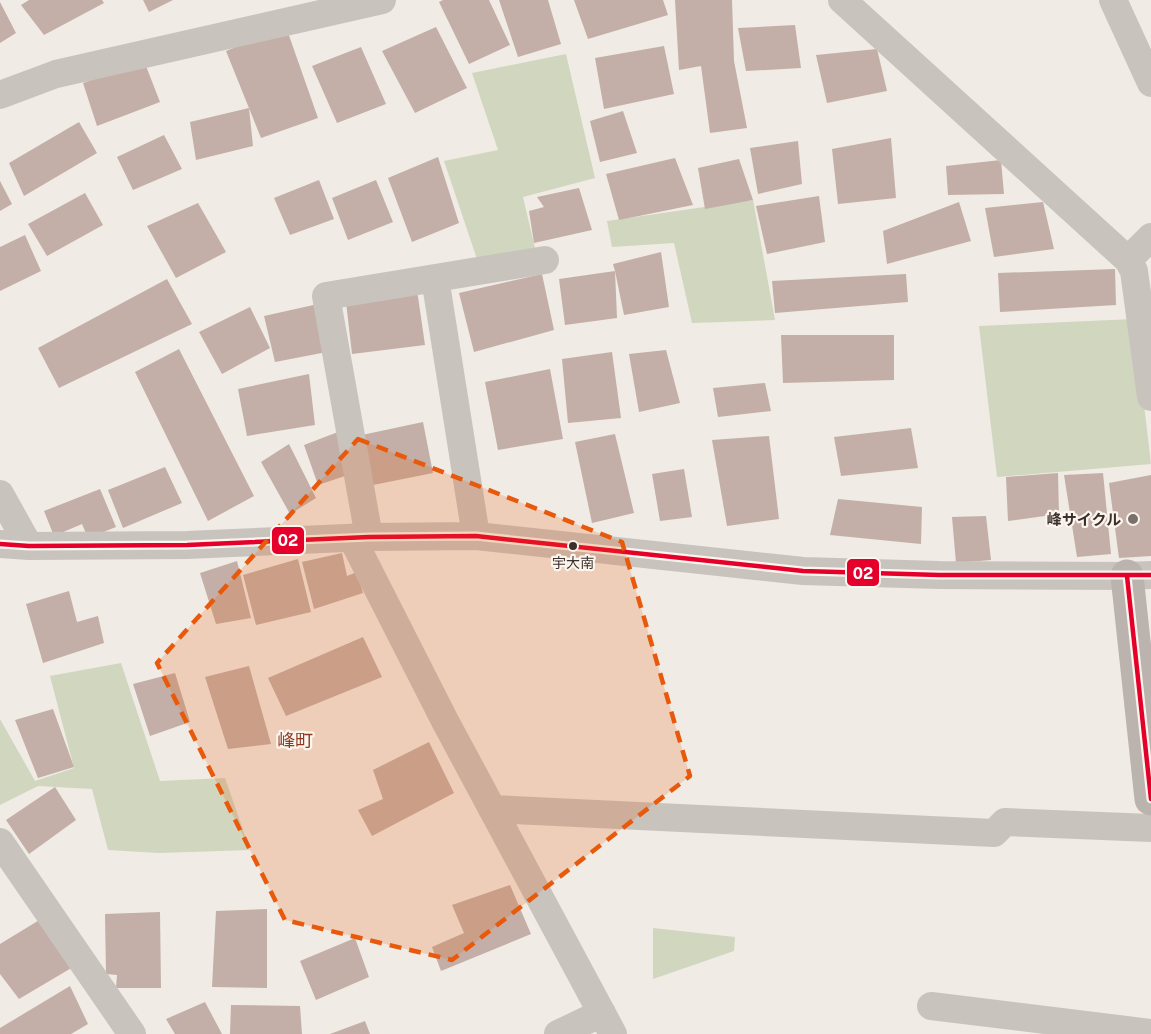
<svg xmlns="http://www.w3.org/2000/svg" width="1151" height="1034" viewBox="0 0 1151 1034" font-family="'Public Sans','Noto Sans JP',sans-serif">
	<style>
		.green { fill: #d1d6bf }
		.building { fill: #c3afa7 }
		.lines { fill: none; stroke-linecap: round; stroke-linejoin: round }
		.street { stroke: #c9c3be; stroke-width: 28 }
		.secondary { stroke: #bab3ae; stroke-width: 33 }
		.bus-1-casing { stroke: #fbf5ee; stroke-width: 9 }
		.bus-1 { stroke: #e4002b; stroke-width: 4.5 }
		.marked { fill: #e8590c; fill-opacity: 0.2; stroke: #e8590c; stroke-width: 4.5; stroke-dasharray: 12 8; stroke-linejoin: round }
		.poi-dot { fill: #7a716c; stroke: #fbf5ee; stroke-width: 2 }
		.bus-dot { fill: #3b302b; stroke: #fbf5ee; stroke-width: 2 }
		.labels { text-anchor: middle; dominant-baseline: central; stroke-width: 4.5; stroke-linejoin: round; paint-order: stroke }
		.bus-label { font-size: 14px; fill: #3b302b; stroke: #fbf5ee }
		.poi-label { font-size: 15px; font-weight: bold; fill: #3b302b; stroke: #fbf5ee; text-anchor: end }
		.quarter-label { font-size: 18px; fill: #8c3b22; stroke: #fbf5ee }
		.line-badge { stroke: #fbf5ee; stroke-width: 2 }
		.badge-label { font-size: 16px; text-anchor: middle; font-weight: bold; fill: #fff }
	</style>
	<rect width="100%" height="100%" fill="#f0ebe5"/>
	<path class="green" d="M566,54l29,124 -72,19 15,64 -57,10 -37,-110 54,-11 -26,-77z
		M753,200l22,120 -83,3 -18,-80 -62,4 -5,-26z
		M1134,319l17,145 -154,13 -18,-151z
		M121,663l39,118 65,-3 25,72 -91,3 -51,-3 -16,-61 -54,-3 -38,19v-86l35,62 39,-13 -24,-92z
		M653,928l82,9 -1,14 -81,28z"/>
	<path class="building" d="M29,0h73l2,3 -60,32 -23,-30z
		M143,0h30l-24,12z
		M443,0h46l21,45 -41,19 -30,-62z
		M499,0h49l13,44 -43,13z
		M574,0h89l5,15 -80,24z
		M675,0h57l2,61 13,67 -37,5 -9,-67 -22,4z
		M0,2l16,31 -16,10z
		M795,25l6,43 -55,3 -8,-43z
		M286,27l32,91 -57,20 -35,-87z
		M436,27l31,61 -52,25 -33,-62z
		M664,46l10,48 -70,15 -9,-51z
		M361,47l25,57 -49,19 -25,-57z
		M877,49l10,42 -60,12 -11,-48z
		M144,61l16,41 -63,24 -14,-43z
		M249,108l4,38 -57,14 -6,-38z
		M623,111l14,42 -37,9 -10,-41z
		M79,122l18,31 -73,43 -15,-33z
		M164,135l18,34 -49,21 -16,-33z
		M891,138l5,60 -58,6 -6,-55z
		M798,141l4,43 -44,10 -8,-46z
		M438,157l21,66 -47,19 -24,-64z
		M675,158l18,47 -74,15 -13,-46z
		M739,159l14,41 -48,9 -7,-41z
		M1001,160l3,34 -56,1 -2,-29z
		M319,180l15,39 -44,16 -16,-37z
		M376,180l17,42 -45,18 -16,-42z
		M0,181l12,23 -12,7z
		M579,188l13,42 -58,13 -5,-32 15,-4 -7,-10z
		M85,193l18,32 -56,31 -19,-32z
		M819,196l6,46 -58,12 -11,-48z
		M959,202l12,39 -84,23 -4,-33z
		M1043,202l11,47 -60,8 -9,-49z
		M198,203l28,49 -50,26 -29,-52z
		M25,235l16,36 -41,20v-44z
		M661,252l8,55 -45,8 -9,-44 2,47 -52,7 -6,-46 56,-8 -2,-7z
		M1115,269l1,36 -116,7 -2,-39z
		M542,274l12,56 -80,22 -15,-59z
		M906,274l2,28 -133,11 -3,-32z
		M167,279l25,45 -133,64 -21,-40z
		M417,290l8,55 -73,9 -6,-52z
		M318,304l9,48 -52,10 -11,-46z
		M250,307l20,41 -48,26 -23,-42z
		M781,335h113v45l-111,3z
		M179,349l75,147 -46,25 -73,-149z
		M666,350l14,53 -41,9 -10,-58z
		M612,352l9,66 -53,5 -6,-64z
		M550,369l13,70 -65,11 -13,-68z
		M309,374l6,51 -68,11 -9,-47z
		M765,383l6,28 -53,6 -5,-29z
		M423,422l10,51 -60,12 -11,-50z
		M911,428l7,40 -77,8 -7,-39z
		M338,432l13,42 -33,11 -14,-40z
		M615,434l19,79 -42,10 -17,-81z
		M769,436l10,83 -52,7 -15,-86z
		M289,444l27,54 -26,16 -29,-52z
		M165,467l17,36 -59,25 -15,-38z
		M684,469l8,48 -32,4 -8,-47z
		M1058,473l1,41 -51,7 -2,-44z
		M1103,473l8,81 -34,3 -13,-82z
		M1151,475v81l-32,2 -10,-75z
		M100,489l16,38 -28,11 -6,-14 -28,12 -10,-25z
		M838,499l84,8 -1,37 -91,-9z
		M986,516l5,44 -35,3 -4,-46z
		M342,553l5,23 10,-4 6,21 -49,16 -12,-47z
		M298,559l13,53 -55,13 -13,-50z
		M237,561l14,57 -35,6 -16,-51z
		M69,591l8,31 21,-6 6,27 -61,20 -17,-59z
		M363,637l19,40 -96,39 -18,-38z
		M249,666l22,78 -43,5 -23,-72z
		M175,673l15,49 -40,14 -17,-52z
		M53,709l21,58 -36,11 -23,-58z
		M429,742l25,51 -82,43 -14,-26 25,-11 -10,-29z
		M55,787l21,33 -47,34 -23,-34z
		M510,885l21,49 -90,37 -9,-24 32,-14 -12,-28z
		M267,909v79l-55,-1 4,-76z
		M160,912l1,76h-45l1,-13 -11,-1 -1,-60z
		M41,919l32,48 -54,32 -19,-25v-30z
		M355,938l14,39 -53,23 -16,-39z
		M70,986l18,38 -17,10h-71v-6z
		M205,1002l17,32h-47l-9,-15z
		M231,1005l69,1 2,28h-72z
		M365,1021l5,13h-40z"/>
	<g class="lines">
		<path class="street" d="M842,0l286,260 6,11 17,126
			M1113,0l38,83
			M0,95l56,-21 326,-74
			M1128,260l23,-23
			M435,278l41,258
			M0,494l29,52
			M369,537l-43,-241 219,-36
			M352,538l93,183 168,313
			M0,544l29,2 158,-1 182,-8 107,-1 327,35 136,4 188,1 24,-1
			M492,809l502,24 11,-11 146,6
			M0,842l132,192
			M931,1006l220,27
			M558,1034l44,-21"/>
		<path class="secondary" d="M1127,576l24,223"/>
		<defs>
			<path id="bus-1" d="M0,544l29,2 158,-1 182,-8 107,-1 327,35 136,4h212
				M1127,576l24,223"/>
		</defs>
		<use href="#bus-1" class="bus-1-casing"/>
		<use href="#bus-1" class="bus-1"/>
	</g>
	<path class="marked" d="M358,439l264,103 68,234 -238,184 -167,-40 -128,-257z"/>
	<circle class="poi-dot" cx="1133" cy="519" r="6"/>
	<circle class="bus-dot" cx="573" cy="546" r="5"/>
	<g class="labels">
		<g class="bus-label">
			<text x="573" y="563">宇大南</text>
		</g>
		<g class="poi-label">
			<text x="1121" y="519">峰サイクル</text>
		</g>
		<g class="quarter-label">
			<text x="295" y="740">峰町</text>
		</g>
	</g>
	<g class="line-badge">
		<rect x="271" y="526" width="34" height="29" rx="6" fill="#e4002b"/>
		<rect x="846" y="558" width="34" height="29" rx="6" fill="#e4002b"/>
	</g>
	<g class="badge-label">
		<text x="288" y="546">02</text>
		<text x="863" y="579">02</text>
	</g>
</svg>
